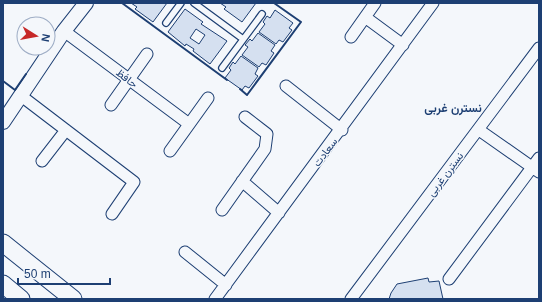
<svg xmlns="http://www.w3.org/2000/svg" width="542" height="302" viewBox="0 0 542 302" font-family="Arial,Vazirmatn,sans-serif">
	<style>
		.building { fill: #d5e0f0; stroke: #1d3f73; fill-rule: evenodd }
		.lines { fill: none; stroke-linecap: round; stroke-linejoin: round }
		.service-casing { stroke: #1d3f73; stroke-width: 8 }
		.minor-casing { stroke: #1d3f73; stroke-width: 13 }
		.tertiary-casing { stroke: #1d3f73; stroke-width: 16 }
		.primary-casing { stroke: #1d3f73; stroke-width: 19 }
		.service { stroke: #f4f7fb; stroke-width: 5.5 }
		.minor { stroke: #f4f7fb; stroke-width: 11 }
		.tertiary { stroke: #f4f7fb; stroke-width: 14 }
		.primary { stroke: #f4f7fb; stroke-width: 17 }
		.wall { stroke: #1d3f73; stroke-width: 2 }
		.labels { text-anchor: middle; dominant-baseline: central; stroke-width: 3; stroke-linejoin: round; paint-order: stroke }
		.street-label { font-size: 11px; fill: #1d3f73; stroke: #f4f7fb }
		.neighbourhood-label { font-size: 12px; font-weight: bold; fill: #1d3f73; stroke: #f4f7fb }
	</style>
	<rect width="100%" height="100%" fill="#f4f7fb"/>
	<path class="building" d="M131,3h36l-14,19 -18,-13 2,-2z
		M220,3h36l-14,19 -18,-13 2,-2z
		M185,9l18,13 -2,2 26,17 -17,23 -17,-13 1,-2 -8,-5 -1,2 -17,-14zM196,29l9,6 -6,9 -9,-6z
		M275,10l18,13 -4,5 3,2 -9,12 -4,-2 -3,4 -17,-12 6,-8 -2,-2 4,-6 3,2z
		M258,33l17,12 -4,6 3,2 -8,12 -4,-2 -3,4 -17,-12 6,-8 -3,-2 5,-6 2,2z
		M241,56l17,12 -3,6 3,2 -9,12 -4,-2 -3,4 -17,-12 6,-8 -2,-2 4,-6 2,2z
		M428,278l1,4 10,-1 4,18h-54l2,-6 6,-9z"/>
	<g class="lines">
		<defs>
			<path id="service" d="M194,3l49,36
				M166,23l15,-20
				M222,68l40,-54"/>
			<path id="minor" d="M365,17l38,28
				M64,31l125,93
				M351,37l24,-34
				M286,86l56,44
				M20,95l114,87 -22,32
				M111,105l36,-51
				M479,130l60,42
				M170,151l38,-53
				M42,161l24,-31
				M242,181l37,32
				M222,210l43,-61 2,-15 -22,-17
				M185,252l41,33
				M449,279l90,-121
				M215,299l218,-296
				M351,299l188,-251"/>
			<path id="tertiary" d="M3,122l61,-91 22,-28"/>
			<path id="primary" d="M3,243l70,56
				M3,284l18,15"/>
		</defs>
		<use href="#service" class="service-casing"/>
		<use href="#minor" class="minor-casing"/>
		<use href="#tertiary" class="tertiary-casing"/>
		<use href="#primary" class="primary-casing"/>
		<use href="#service" class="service"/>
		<use href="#minor" class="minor"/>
		<use href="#tertiary" class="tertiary"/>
		<use href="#primary" class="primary"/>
		<path class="wall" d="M122,3l105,77
			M3,81l12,9 11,-16
			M240,89l7,6 54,-73 -27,-19"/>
	</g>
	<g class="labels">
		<g class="street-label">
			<text transform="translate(127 78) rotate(37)">حافظ</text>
			<text transform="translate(325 152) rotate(-53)">سعادت</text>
			<text transform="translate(445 174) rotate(-53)">نسترن غربی</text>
		</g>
		<g class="neighbourhood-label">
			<text x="453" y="108">نسترن غربی</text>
		</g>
	</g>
	<rect width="542" height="302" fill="none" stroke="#1d3f73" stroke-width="8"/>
	<g transform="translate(36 36) rotate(101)"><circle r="19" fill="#f4f7fb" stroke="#9eadc5"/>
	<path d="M0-3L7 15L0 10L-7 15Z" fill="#c62828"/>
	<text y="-6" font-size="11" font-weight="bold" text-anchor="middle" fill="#1d3f73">N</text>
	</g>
	<path d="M18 278v6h92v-6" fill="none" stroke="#1d3f73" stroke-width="2"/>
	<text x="24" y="278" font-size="12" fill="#1d3f73" stroke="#f4f7fb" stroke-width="3" paint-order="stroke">50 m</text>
</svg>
